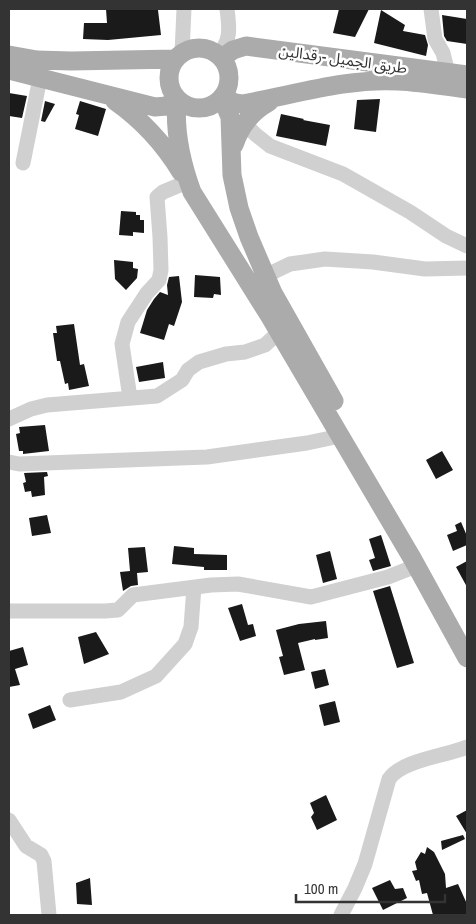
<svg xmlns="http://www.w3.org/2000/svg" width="476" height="924" viewBox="0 0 476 924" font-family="'Archivo Narrow','Noto Sans Arabic',sans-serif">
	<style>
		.building { fill: #1a1a1a }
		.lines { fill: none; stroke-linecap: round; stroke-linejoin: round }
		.minor { stroke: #d0d0d0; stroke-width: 15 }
		.major { stroke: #ababab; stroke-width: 19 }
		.labels { text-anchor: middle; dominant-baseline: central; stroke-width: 5; stroke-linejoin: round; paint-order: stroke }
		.street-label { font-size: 15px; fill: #333; stroke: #fff }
	</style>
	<rect width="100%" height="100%" fill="#fff"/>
	<path class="building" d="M106,9l52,1 3,25 -53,5 -25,-1 1,-16h23z
		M339,9h30l-14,28 -22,-4z
		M381,10l24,15 -2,6 22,4 3,10 -2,11 -52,-13z
		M442,15l25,4v25l-20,-3 -3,-5z
		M9,93l18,3 -5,22 -13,-2z
		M380,99l-4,33 -22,-3 3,-29z
		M45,101l10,3 -10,18 -4,-1z
		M80,101l26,8 -8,27 -23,-7 4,-14 -3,-1z
		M281,114l23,5 -1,1 27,5 -4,21 -50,-10z
		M121,211l15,1v3h4v5h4v13l-11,-1v4l-14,-1z
		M114,260l19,2v6l5,1 -1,9 -11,12 -11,-11z
		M195,275l25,2 1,18 -7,-1 -1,4 -19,-1z
		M179,276l3,26 -8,24 -5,-2 -5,16 -24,-7 7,-23 7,-11 6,-7 8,3 -1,-10 2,-8z
		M74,324l6,41 4,-1 5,22 -20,4 -1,-7 -3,1 -5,-23h-3l-4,-28h4l-1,-7z
		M163,362l2,16 -26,4 -3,-15z
		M45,425l4,26 -26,3v-3h-4l-3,-17 4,-1 -1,-6z
		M442,451l11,19 -17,9 -10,-19z
		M47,472l1,4 -4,1 1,18 -13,2 -1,-6 -6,1 -2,-9 3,-1 -2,-9z
		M47,515l4,18 -19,3 -3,-18z
		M461,522l6,14v9l-14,6 -6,-16 10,-4 -2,-6z
		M381,535l10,31 -18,5 -4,-11 6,-2 -6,-19z
		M174,546l20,2v6l33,1v15h-23v-3l-32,-3z
		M145,547l3,25 -11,1 1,12 -7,1 -8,5 -3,-19 10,-1 -2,-23z
		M330,551l7,28 -14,4 -7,-28z
		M467,561v26l-11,-20z
		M390,586l24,77 -17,5 -24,-77z
		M242,604l6,21 5,-1 3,12 -16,5 -12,-33z
		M326,621l2,17 -13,2v-1l-17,4 7,27 -21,5 -5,-18 4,-1 -7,-26 23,-6z
		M96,632l13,22 -25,10 -6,-27z
		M23,647l5,18 -13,4 5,16 -11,2v-36z
		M325,669l4,16 -14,4 -4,-17z
		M335,701l5,21 -16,4 -5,-21z
		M50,705l6,15 -23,9 -5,-15z
		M326,795l11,25 -20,10 -6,-13 3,-4 -4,-10z
		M467,810v24l-11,-18z
		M463,835l2,4 -23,11 -1,-9z
		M427,847l7,5 11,22 1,14 12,-4 9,20v11h-34l-6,-22 -5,1 -3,-14 -3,1 -4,-10 5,-1 -2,-8 6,-10 4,2z
		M90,878l2,27 -15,-1 -1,-21z
		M390,880l5,9 8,-1 4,10 -24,12 -11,-22z"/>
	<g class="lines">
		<path class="minor" d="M431,9l4,30 8,14 5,20
			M182,53l2,-44
			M218,54c14,-13 11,-28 9,-45
			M244,123l11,11 15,12 73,28 67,38 36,24 21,10
			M23,163l17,-85
			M265,276l25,-12 35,-5 48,3 52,7 42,-1
			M130,398l-8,-54 6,-22 19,-29 12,-13 2,-10 -1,-33 -3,-40 6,-5 24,-10
			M9,419l22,-10 16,-4 110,-9 25,-16 6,-10 11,-8 27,-8 19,-2 20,-7 14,-13
			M9,462l10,2 188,-7 100,-14 33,-7
			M9,611h96l13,-1 15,-15 78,-10 27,-1 73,13 77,-20 28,-11
			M70,700l51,-8 35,-16 29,-32 6,-17 3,-40
			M9,820l17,26 15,9 3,6 5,54
			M341,915l14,-27 10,-24 24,-85c13,-19 57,-23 78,-32"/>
		<path class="major" d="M169 78a30 30 0 1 1 60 0a30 30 0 1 1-60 0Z
			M9,55l28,5 34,1 105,-2
			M222,58l11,-8 13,-4 221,29
			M9,70l146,37 12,-1 9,-8
			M223,97l12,6 7,1c52,-9 104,-26 156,-23 23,1 46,5 69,8
			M177,99c-3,32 4,63 15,93l77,123 143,243 55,100
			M221,100l4,5 5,12 2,58 7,33 10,29 24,56 61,108
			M115,101c27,19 49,43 66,71
			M234,145c6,-19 17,-33 35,-43"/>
	</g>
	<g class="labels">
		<g class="street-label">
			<text transform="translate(343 59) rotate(8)">طريق الجميل -رقدالين</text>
		</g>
	</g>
	<rect width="476" height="924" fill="none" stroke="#333333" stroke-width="20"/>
	<path d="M296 894v8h149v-8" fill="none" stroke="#333333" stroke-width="2.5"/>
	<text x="304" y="894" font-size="15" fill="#333333" stroke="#ffffff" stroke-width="4" paint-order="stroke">100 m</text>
</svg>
